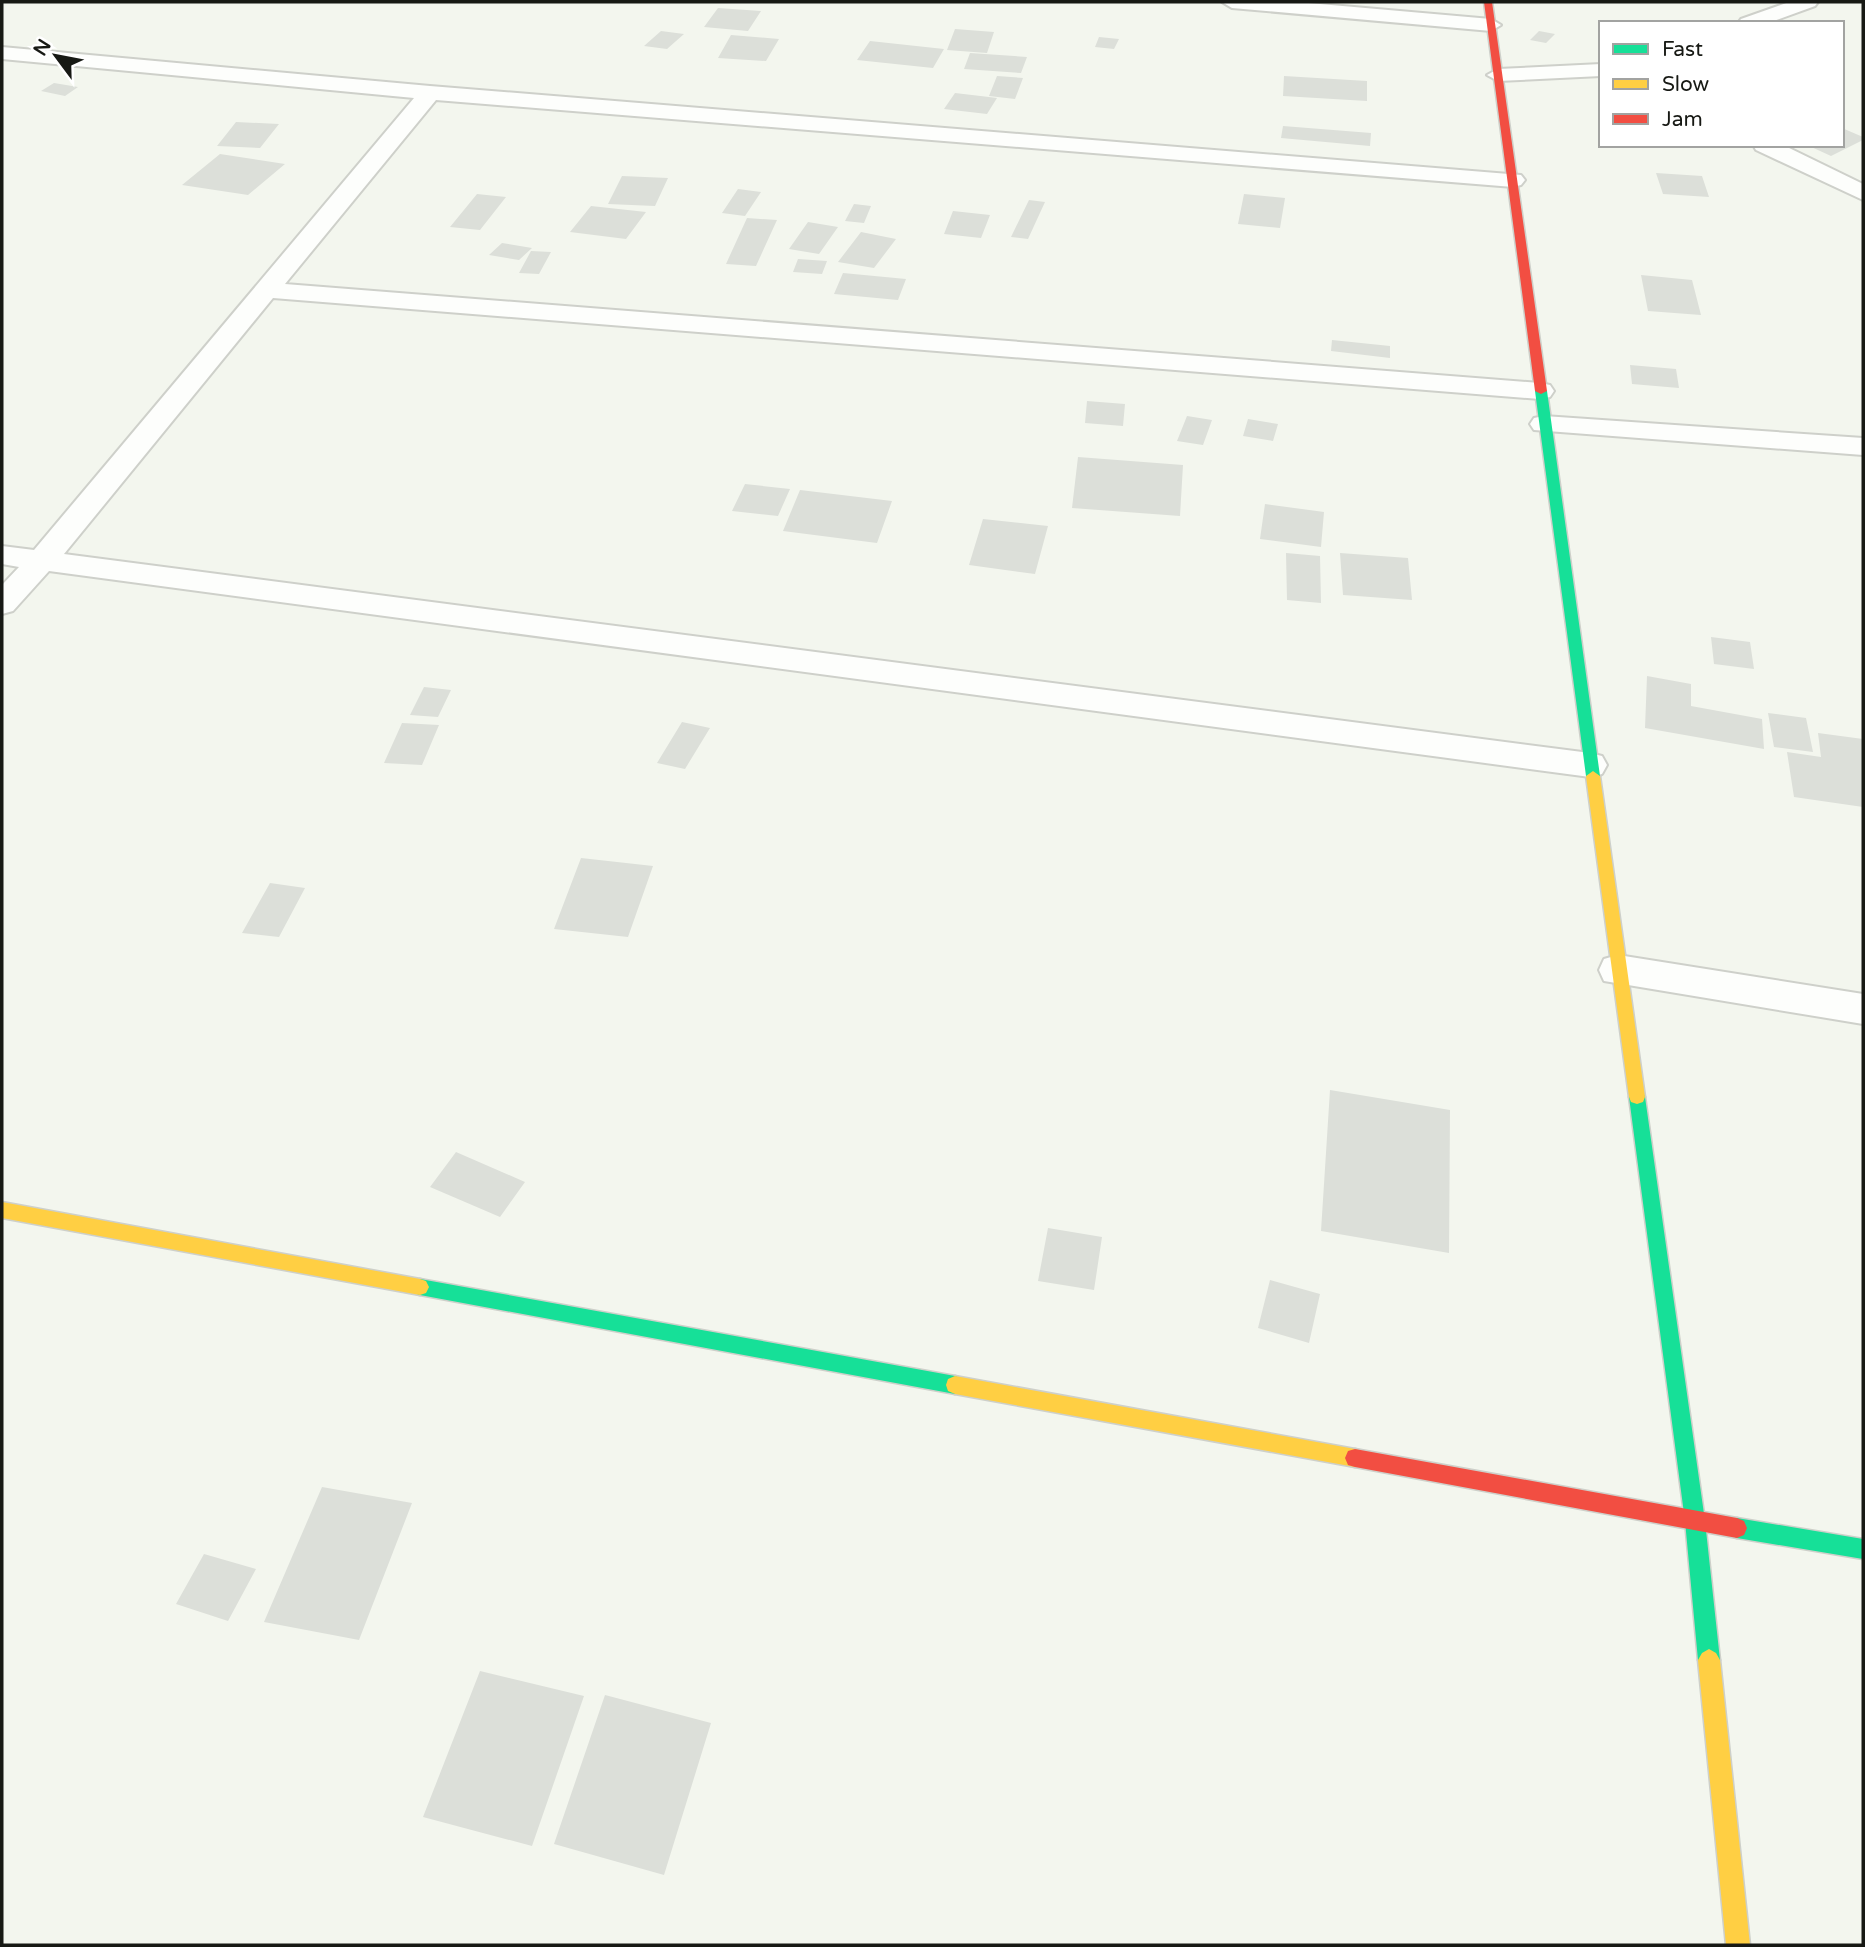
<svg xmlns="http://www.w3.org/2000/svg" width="1865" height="1947" viewBox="0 0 1865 1947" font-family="'Varela Round',sans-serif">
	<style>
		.building { fill: #dcdfd9 }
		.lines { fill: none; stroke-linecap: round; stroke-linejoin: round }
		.street-casing { stroke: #ced0ca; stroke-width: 4 }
		.fast-casing { stroke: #ced0ca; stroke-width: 3 }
		.slow-casing { stroke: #ced0ca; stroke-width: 3 }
		.jam-casing { stroke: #ced0ca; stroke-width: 3 }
		.street { fill: #fdfefc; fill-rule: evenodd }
		.fast { fill: #16e098; fill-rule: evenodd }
		.slow { fill: #ffcf43; fill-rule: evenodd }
		.jam { fill: #f24e42; fill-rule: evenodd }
	</style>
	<rect width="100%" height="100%" fill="#f3f6ee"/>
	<path class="building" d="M718,8l43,3 -13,20 -44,-4z
		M955,29l39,3 -7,21 -40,-3z
		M661,31l23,3 -17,15 -23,-3z
		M1539,31l16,3 -9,9 -16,-3z
		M731,35l48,4 -13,22 -48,-3z
		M1099,37l20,2 -5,10 -19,-2z
		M870,41l74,8 -11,19 -76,-8z
		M970,53l57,4 -6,16 -57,-4z
		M997,76l26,2 -8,21 -26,-3z
		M1284,76l83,5v20l-84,-5z
		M54,83l24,4 -13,9 -24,-5z
		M955,93l34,4 8,1 -10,16 -43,-5z
		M236,122l43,2 -19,24 -43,-2z
		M1283,126l88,7 -1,13 -89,-8z
		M1842,128l21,9v3l-32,16 -24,-11h35z
		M220,154l65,10 -37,31 -66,-10z
		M1656,173l46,3 7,21 -46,-3z
		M622,176l46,2 -13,28 -47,-2z
		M738,189l23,3 -16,24 -23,-3z
		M477,194l29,3 -26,33 -30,-3z
		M1244,194l41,4 -5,30 -42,-4z
		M1029,200l16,2 -17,37 -17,-2z
		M854,204l17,2 -7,17 -19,-2z
		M591,206l55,6 -20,27 -56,-7z
		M953,211l37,4 -9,23 -37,-4z
		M747,218l30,2 -21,46 -30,-2z
		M808,222l30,5 -19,27 -30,-5z
		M861,232l35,7 -22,29 -36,-6z
		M502,243l30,5 -13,12 -30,-5z
		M531,251l20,1 -12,22 -20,-1z
		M798,259l29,2 -5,13 -29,-2z
		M843,273l63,6 -8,21 -64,-6z
		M1641,275l51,5 9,35 -53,-4z
		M1332,340l58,6v12l-59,-7z
		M1630,365l46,4 3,19 -47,-4z
		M1087,401l38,3 -2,22 -38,-3z
		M1187,416l25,4 -9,25 -26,-4z
		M1248,419l30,5 -5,17 -30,-5z
		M1078,457l105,8 -3,51 -108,-8z
		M745,484l45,5 -12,27 -46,-5z
		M800,490l92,11 -15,42 -94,-12z
		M1265,504l59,8 -3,35 -61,-8z
		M983,519l65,7 -13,48 -66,-9z
		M1286,553l34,3 1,47 -34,-3z
		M1340,553l68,5 4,42 -69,-5z
		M1711,637l39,5 4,27 -40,-5z
		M1647,676l44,8v22l71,13 2,30 -119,-21z
		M424,687l27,3 -13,27 -28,-2z
		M1768,713l38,5 7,34 -39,-5z
		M682,722l28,6 -25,41 -28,-6z
		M402,723l37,2 -17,40 -38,-2z
		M1818,733l45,6v68l-69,-10 -7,-45 34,5z
		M581,858l72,8 -25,71 -74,-8z
		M270,883l35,5 -26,49 -37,-4z
		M1330,1090l120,20 -1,143 -128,-22z
		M456,1152l69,30 -25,35 -70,-30z
		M1048,1228l54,9 -8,53 -56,-9z
		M1270,1280l50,14 -11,49 -51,-15z
		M322,1487l90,16 -53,137 -95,-18z
		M204,1554l52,15 -28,52 -52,-17z
		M480,1671l104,25 -52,150 -109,-29z
		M605,1695l106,28 -47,152 -110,-31z"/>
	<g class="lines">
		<defs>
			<path id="street" d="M1222,2h75l194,17 10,6 -10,6 -259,-23z
				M1789,2h29l-3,4 -47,17h-30l3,-4z
				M2,47l428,39 1091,89 4,5 -4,5 -8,2 -1077,-87 -151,184 1255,99 10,2 4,6 -4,6 -10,2 -1267,-101 -209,256 1526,199 12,3 5,9 -5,9 -12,3 -1541,-206 -36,40 -11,3v-29l17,-18 -17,-3v-18l32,4 380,-452 -412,-39z
				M1601,64v12l-103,5 -11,-6 11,-6z
				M1753,145h30l80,39v16l-107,-50z
				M1544,416l319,22v17l-329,-25 -4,-6 4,-6z
				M1618,955l245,39v30l-259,-43 -5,-11 5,-11z"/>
			<path id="fast" d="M1541,388l6,3 53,385 -7,5 -7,-5 -51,-385z
				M1637,1090l6,2 2,5 60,424 15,139 -4,7 -7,4 -7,-4 -4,-7 -13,-139 -56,-424 2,-5z
				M420,1279l535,97 7,3 2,6 -2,6 -7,3 -535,-99 -6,-2 -3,-6 3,-6z
				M1737,1518l126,21v20l-126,-21 -7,-3 -3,-7 3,-7z"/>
			<path id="slow" d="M1593,771l7,5 45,321 -2,5 -6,2 -6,-2 -2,-5 -43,-321z
				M2,1202l418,77 6,2 3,6 -3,6 -6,2 -418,-77z
				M955,1376l400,73 7,2 3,7 -3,7 -7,2 -400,-73 -7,-3 -2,-6 2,-6z
				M1709,1649l7,4 4,7 30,285h-24l-28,-285 4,-7z"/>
			<path id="jam" d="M1484,2h8l55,389 -6,3 -6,-3z
				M1355,1449l382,69 7,3 3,7 -3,7 -7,3 -382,-71 -7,-2 -3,-7 3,-7z"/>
		</defs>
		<use href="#street" class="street-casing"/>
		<use href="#fast" class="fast-casing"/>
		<use href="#slow" class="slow-casing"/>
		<use href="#jam" class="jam-casing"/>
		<use href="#street" class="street"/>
		<use href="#fast" class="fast"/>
		<use href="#slow" class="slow"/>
		<use href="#jam" class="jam"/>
	</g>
	<rect width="1865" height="1947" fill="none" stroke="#171914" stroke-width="7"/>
	<rect x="1599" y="21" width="245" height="126" fill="#ffffff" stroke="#a2a3a1" stroke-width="2"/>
	<rect x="1613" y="44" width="35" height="10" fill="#16e098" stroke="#a2a3a1" stroke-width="2"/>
	<text x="1662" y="56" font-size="21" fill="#171914">Fast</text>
	<rect x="1613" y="79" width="35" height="10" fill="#ffcf43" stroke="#a2a3a1" stroke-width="2"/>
	<text x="1662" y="91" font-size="21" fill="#171914">Slow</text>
	<rect x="1613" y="114" width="35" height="10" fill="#f24e42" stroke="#a2a3a1" stroke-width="2"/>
	<text x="1662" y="126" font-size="21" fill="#171914">Jam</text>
	<g transform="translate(56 56) rotate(302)" stroke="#ffffff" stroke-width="5" paint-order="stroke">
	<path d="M0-5L12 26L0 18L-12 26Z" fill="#171914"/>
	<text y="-10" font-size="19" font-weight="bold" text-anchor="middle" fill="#171914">N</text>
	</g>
</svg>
